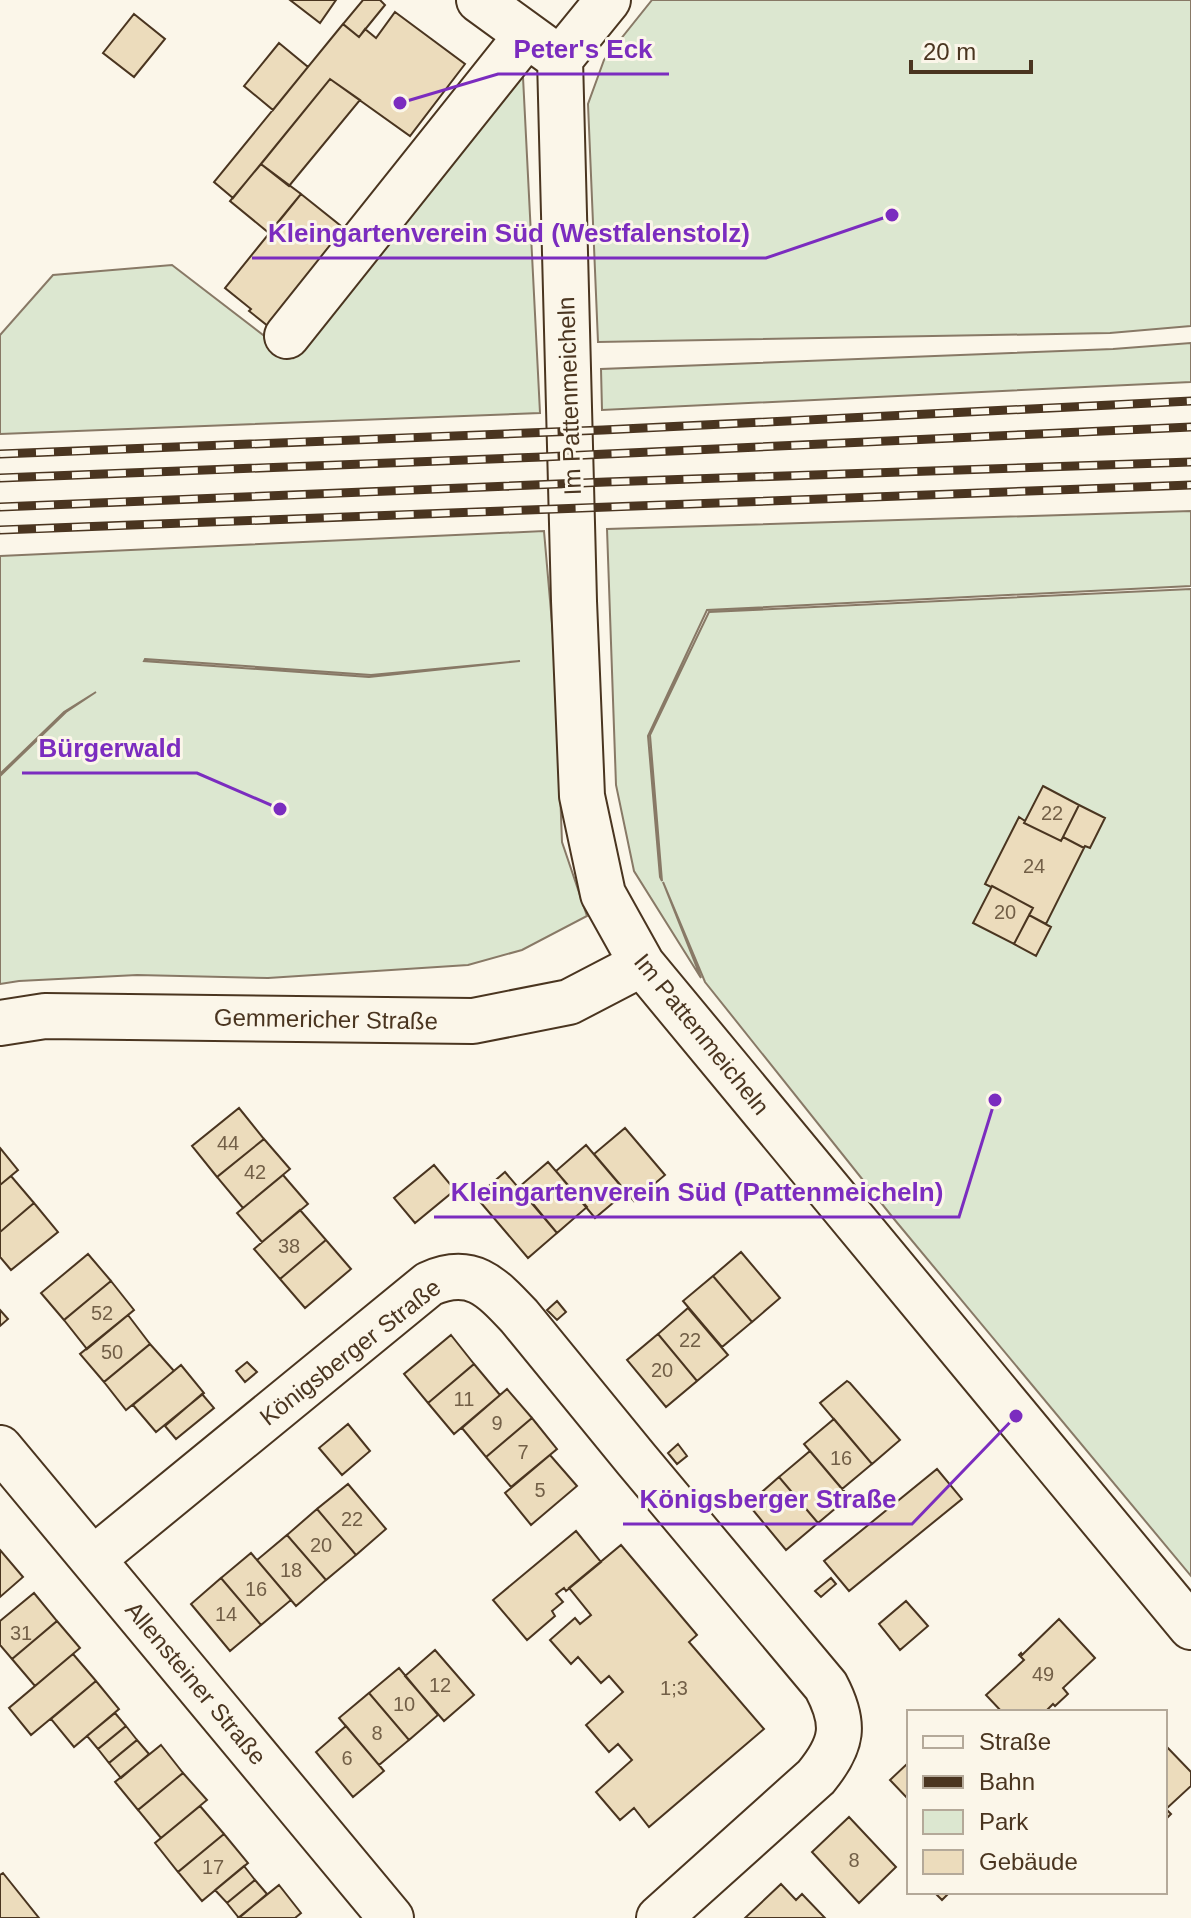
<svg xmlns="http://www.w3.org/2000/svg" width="1191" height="1918" viewBox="0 0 1191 1918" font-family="Arial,sans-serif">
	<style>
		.green { fill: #dce7d0; stroke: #887966; stroke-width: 2; fill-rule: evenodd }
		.building { fill: #ecdcbc; stroke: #4a3520; stroke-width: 2 }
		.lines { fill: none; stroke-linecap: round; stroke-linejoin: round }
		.minor-casing { stroke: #4a3520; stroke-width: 48 }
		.minor { stroke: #fbf6e9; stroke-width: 44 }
		.rail-casing { stroke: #4a3520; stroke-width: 9 }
		.rail { stroke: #fbf6e9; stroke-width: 6; stroke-dasharray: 18; stroke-linecap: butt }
		.labels { text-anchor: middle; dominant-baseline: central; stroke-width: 6; stroke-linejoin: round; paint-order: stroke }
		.number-label { font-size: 20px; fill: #725f47 }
		.street-label { font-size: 24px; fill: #4a3520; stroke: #fbf6e9 }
		.leader { fill: none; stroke: #7b2cbf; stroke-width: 3 }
		.callout-dot { fill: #7b2cbf; stroke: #fbf6e9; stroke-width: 3 }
		.callout-label { font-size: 26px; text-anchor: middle; font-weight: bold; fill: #7b2cbf; stroke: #fbf6e9; stroke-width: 6; stroke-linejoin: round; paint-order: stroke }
	</style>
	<rect width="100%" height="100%" fill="#fbf6e9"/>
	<path class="green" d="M652,0h539v326l-81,7 -512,9 -10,-238 16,-44z
		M523,77l17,336 -540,21v-99l53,-60 119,-10 121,93 222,-280z
		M1191,343v39l-589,28 -1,-41 512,-20z
		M1191,511v75l-484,24 -59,126 12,141 2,4 -12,-146 59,-123 482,-23v987l-297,-357 -189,-237 -42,-100 38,96 -67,-107 -18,-86 -9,-256z
		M544,531l11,127 7,184 25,74 -65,34 -54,15 -200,13 -131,-3 -118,6 -19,3v-208l66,-64 30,-20 -32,20 -64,62v-218zM145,659l226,16 149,-14 -151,16 -225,-16z"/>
	<path class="building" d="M290,0h46l-16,23z
		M363,0h17l5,5 -26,32 -16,-13z
		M395,12l70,52 -55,72 -80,-57 -97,119 -19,-16 129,-158 16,13 6,-8 11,9z
		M134,14l31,25 -31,38 -31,-24z
		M279,43l29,24 -35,43 -29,-24z
		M330,79l30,21 -71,86 -28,-22z
		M261,164l40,30 -32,39 -39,-32z
		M301,194l50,40 -78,96 -24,-19 2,-2 -26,-21z
		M1043,786l36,19 -18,36 -37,-18z
		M1079,805l26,13 -15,30 -5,-2 -1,2 -21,-11z
		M1019,817l6,4 -1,2 37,18 2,-4 21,11 -38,76 -17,-9 4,-7 -41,-22 -1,1 -6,-3z
		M992,886l41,22 -19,36 -41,-21z
		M1029,915l22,12 -15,29 -22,-12z
		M239,1108l25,31 -47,38 -25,-31z
		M625,1128l40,47 -31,26 -40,-47z
		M264,1139l26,30 -47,39 -26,-31z
		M586,1145l40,47 -31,26 -39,-47z
		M0,1148l18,22 -18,15z
		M548,1162l39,45 -30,26 -38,-46z
		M434,1165l21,25 -40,33 -21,-25z
		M505,1172l52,61 -29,25 -52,-61z
		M283,1175l25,29 -46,38 -25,-29z
		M11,1176l23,27 -34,29v-47z
		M34,1203l24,29 -47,38 -11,-13v-25z
		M300,1210l26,30 -46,39 -26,-30z
		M326,1240l25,29 -46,39 -25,-29z
		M741,1252l39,46 -28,24 -39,-46z
		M88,1254l23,27 -47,39 -23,-27z
		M713,1276l39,46 -30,25 -39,-46z
		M111,1281l23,29 -47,39 -23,-29z
		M557,1301l9,11 -9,8 -10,-10z
		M688,1308l40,47 -31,26 -39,-47z
		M0,1310l8,9 -8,7z
		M128,1315l22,29 -46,38 -24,-28z
		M658,1334l39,47 -31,26 -39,-47z
		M451,1335l23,29 -46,39 -24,-29z
		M150,1344l24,27 -48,39 -22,-28z
		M247,1362l10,10 -12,10 -9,-11z
		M474,1364l26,31 -46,39 -26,-31z
		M181,1365l23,28 -48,39 -23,-27z
		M847,1381l3,2 50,57 -28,24 -52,-61z
		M507,1389l25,29 -46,39 -24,-29z
		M202,1394l12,14 -38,31 -11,-13z
		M532,1418l25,31 -46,38 -25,-30z
		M834,1419l38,45 -30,25 -38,-45z
		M348,1424l22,27 -28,24 -23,-27z
		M678,1444l9,12 -10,8 -9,-11z
		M810,1451l39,46 -31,26 -39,-46z
		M550,1455l27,31 -46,39 -26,-32z
		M937,1469l25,30 -113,92 -25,-30z
		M779,1477l39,46 -32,27 -38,-46z
		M348,1484l38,45 -30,26 -39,-46z
		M317,1509l39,46 -30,25 -39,-45z
		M576,1531l25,31 -35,29 -2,-3 -8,6 7,8 -11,9 3,5 -28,24 -34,-40z
		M287,1535l39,45 -30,26 -39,-46z
		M621,1545l76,90 -8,7 75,87 -115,98 -15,-19 -14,12 -24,-28 36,-32 -14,-16 -9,8 -23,-27 37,-33 -14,-16 -8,7 -23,-26 -7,7 -21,-24 25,-22 5,6 11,-9 -22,-27z
		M0,1550l23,27 -23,20z
		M251,1553l40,47 -30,25 -40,-47z
		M221,1578l40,47 -31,26 -39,-47z
		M831,1578l5,6 -15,13 -6,-6z
		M34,1593l23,28 -45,38 -12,-14v-24z
		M906,1601l22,25 -28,24 -21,-26z
		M1059,1619l36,39 -32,30 5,6 -13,12 -2,-2 -8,8h-43l-16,-17 38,-35 -5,-5 2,-2 1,2z
		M57,1621l23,27 -45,38 -23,-27z
		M435,1650l39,45 -30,26 -39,-45z
		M73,1654l23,27 -65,54 -22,-27z
		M399,1668l39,47 -29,25 -40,-47z
		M96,1681l23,28 -45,38 -23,-28z
		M369,1693l40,47 -30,25 -40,-47z
		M115,1713l11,13 -28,23 -11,-13z
		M126,1726l11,14 -28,23 -11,-14z
		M346,1726l38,45 -31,26 -37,-45z
		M137,1740l12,14 -28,24 -12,-15z
		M161,1745l22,28 -45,37 -23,-28z
		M1165,1745l26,27v14l-25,23 5,5 -6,6z
		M909,1762v38l-19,-20z
		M183,1773l24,27 -46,38 -23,-28z
		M200,1806l24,28 -46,38 -23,-29z
		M849,1817l47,50 -37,36 -47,-51z
		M224,1834l24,29 -46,38 -24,-29z
		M244,1866l11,14 -28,23 -12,-13z
		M3,1873l36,45h-39v-43z
		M255,1880l12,14 -28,24 -12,-15z
		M781,1884l15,16 6,-6 23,24h-80z
		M279,1885l22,28 -6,5h-57z
		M934,1892h16l-8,8z"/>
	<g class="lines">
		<defs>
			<path id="minor" d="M479,0l73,53
				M560,59l14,542 8,195 21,98 39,70 549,663
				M560,59l48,-59
				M287,336l240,-301
				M0,1023l45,-7 428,5 96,-19 73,-38
				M0,1448l391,470
				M93,1559l336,-275c42,-19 62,2 90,32l117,143 190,227c20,38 17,58 -10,91l-157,141"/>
		</defs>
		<use href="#minor" class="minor-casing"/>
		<use href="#minor" class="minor"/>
		<defs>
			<path id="rail" d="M0,454l603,-24 588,-29
				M0,478l542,-21 649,-30
				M0,507l606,-25 585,-20
				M0,530l1191,-45"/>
		</defs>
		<use href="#rail" class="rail-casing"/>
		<use href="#rail" class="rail"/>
	</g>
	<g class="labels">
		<g class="number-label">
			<text x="1052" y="813">22</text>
			<text x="1034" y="866">24</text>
			<text x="1005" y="912">20</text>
			<text x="228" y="1143">44</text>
			<text x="255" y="1172">42</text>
			<text x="289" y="1246">38</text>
			<text x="102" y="1313">52</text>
			<text x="690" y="1340">22</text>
			<text x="112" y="1352">50</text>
			<text x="662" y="1370">20</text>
			<text x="464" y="1399">11</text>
			<text x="497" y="1423">9</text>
			<text x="523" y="1452">7</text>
			<text x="841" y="1458">16</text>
			<text x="540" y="1490">5</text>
			<text x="352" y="1519">22</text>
			<text x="321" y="1545">20</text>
			<text x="291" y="1570">18</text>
			<text x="256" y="1589">16</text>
			<text x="226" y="1614">14</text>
			<text x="21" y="1633">31</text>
			<text x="1043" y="1674">49</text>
			<text x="440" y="1685">12</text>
			<text x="674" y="1688">1;3</text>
			<text x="404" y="1704">10</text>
			<text x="377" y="1733">8</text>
			<text x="347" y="1758">6</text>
			<text x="854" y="1860">8</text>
			<text x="213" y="1867">17</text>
		</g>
		<g class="street-label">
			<text transform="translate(569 396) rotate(-92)">Im Pattenmeicheln</text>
			<text transform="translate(326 1019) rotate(1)">Gemmericher Straße</text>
			<text transform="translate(702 1034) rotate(51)">Im Pattenmeicheln</text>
			<text transform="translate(350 1352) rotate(-38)">Königsberger Straße</text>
			<text transform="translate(196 1683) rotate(50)">Allensteiner Straße</text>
		</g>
	</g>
	<path class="leader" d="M400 103L498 74H669M892 215L766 258H252M280 809L197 773H22M995 1100L959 1217H434M1016 1416L912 1524H623"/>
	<g class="callout-dot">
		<circle cx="400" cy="103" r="8"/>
		<circle cx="892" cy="215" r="8"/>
		<circle cx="280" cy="809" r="8"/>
		<circle cx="995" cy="1100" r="8"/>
		<circle cx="1016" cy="1416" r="8"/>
	</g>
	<g class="callout-label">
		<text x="583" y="58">Peter's Eck</text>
		<text x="509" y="242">Kleingartenverein Süd (Westfalenstolz)</text>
		<text x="110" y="757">Bürgerwald</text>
		<text x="697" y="1201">Kleingartenverein Süd (Pattenmeicheln)</text>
		<text x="768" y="1508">Königsberger Straße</text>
	</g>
	<rect x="907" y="1710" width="260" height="184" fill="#fbf6e9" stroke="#b4a999" stroke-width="2"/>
	<rect x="923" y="1736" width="40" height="12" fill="#fbf6e9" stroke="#b4a999" stroke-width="2"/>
	<text x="979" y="1750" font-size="24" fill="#4a3520">Straße</text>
	<rect x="923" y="1776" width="40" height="12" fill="#4a3520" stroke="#b4a999" stroke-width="2"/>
	<text x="979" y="1790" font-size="24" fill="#4a3520">Bahn</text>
	<rect x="923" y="1810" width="40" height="24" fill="#dce7d0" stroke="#b4a999" stroke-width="2"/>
	<text x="979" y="1830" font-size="24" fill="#4a3520">Park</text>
	<rect x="923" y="1850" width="40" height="24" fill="#ecdcbc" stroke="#b4a999" stroke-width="2"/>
	<text x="979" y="1870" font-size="24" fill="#4a3520">Gebäude</text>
	<path d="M911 60v12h120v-12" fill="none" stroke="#4a3520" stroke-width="4"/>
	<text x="923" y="60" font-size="24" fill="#4a3520" stroke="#fbf6e9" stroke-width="6" paint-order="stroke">20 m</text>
</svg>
